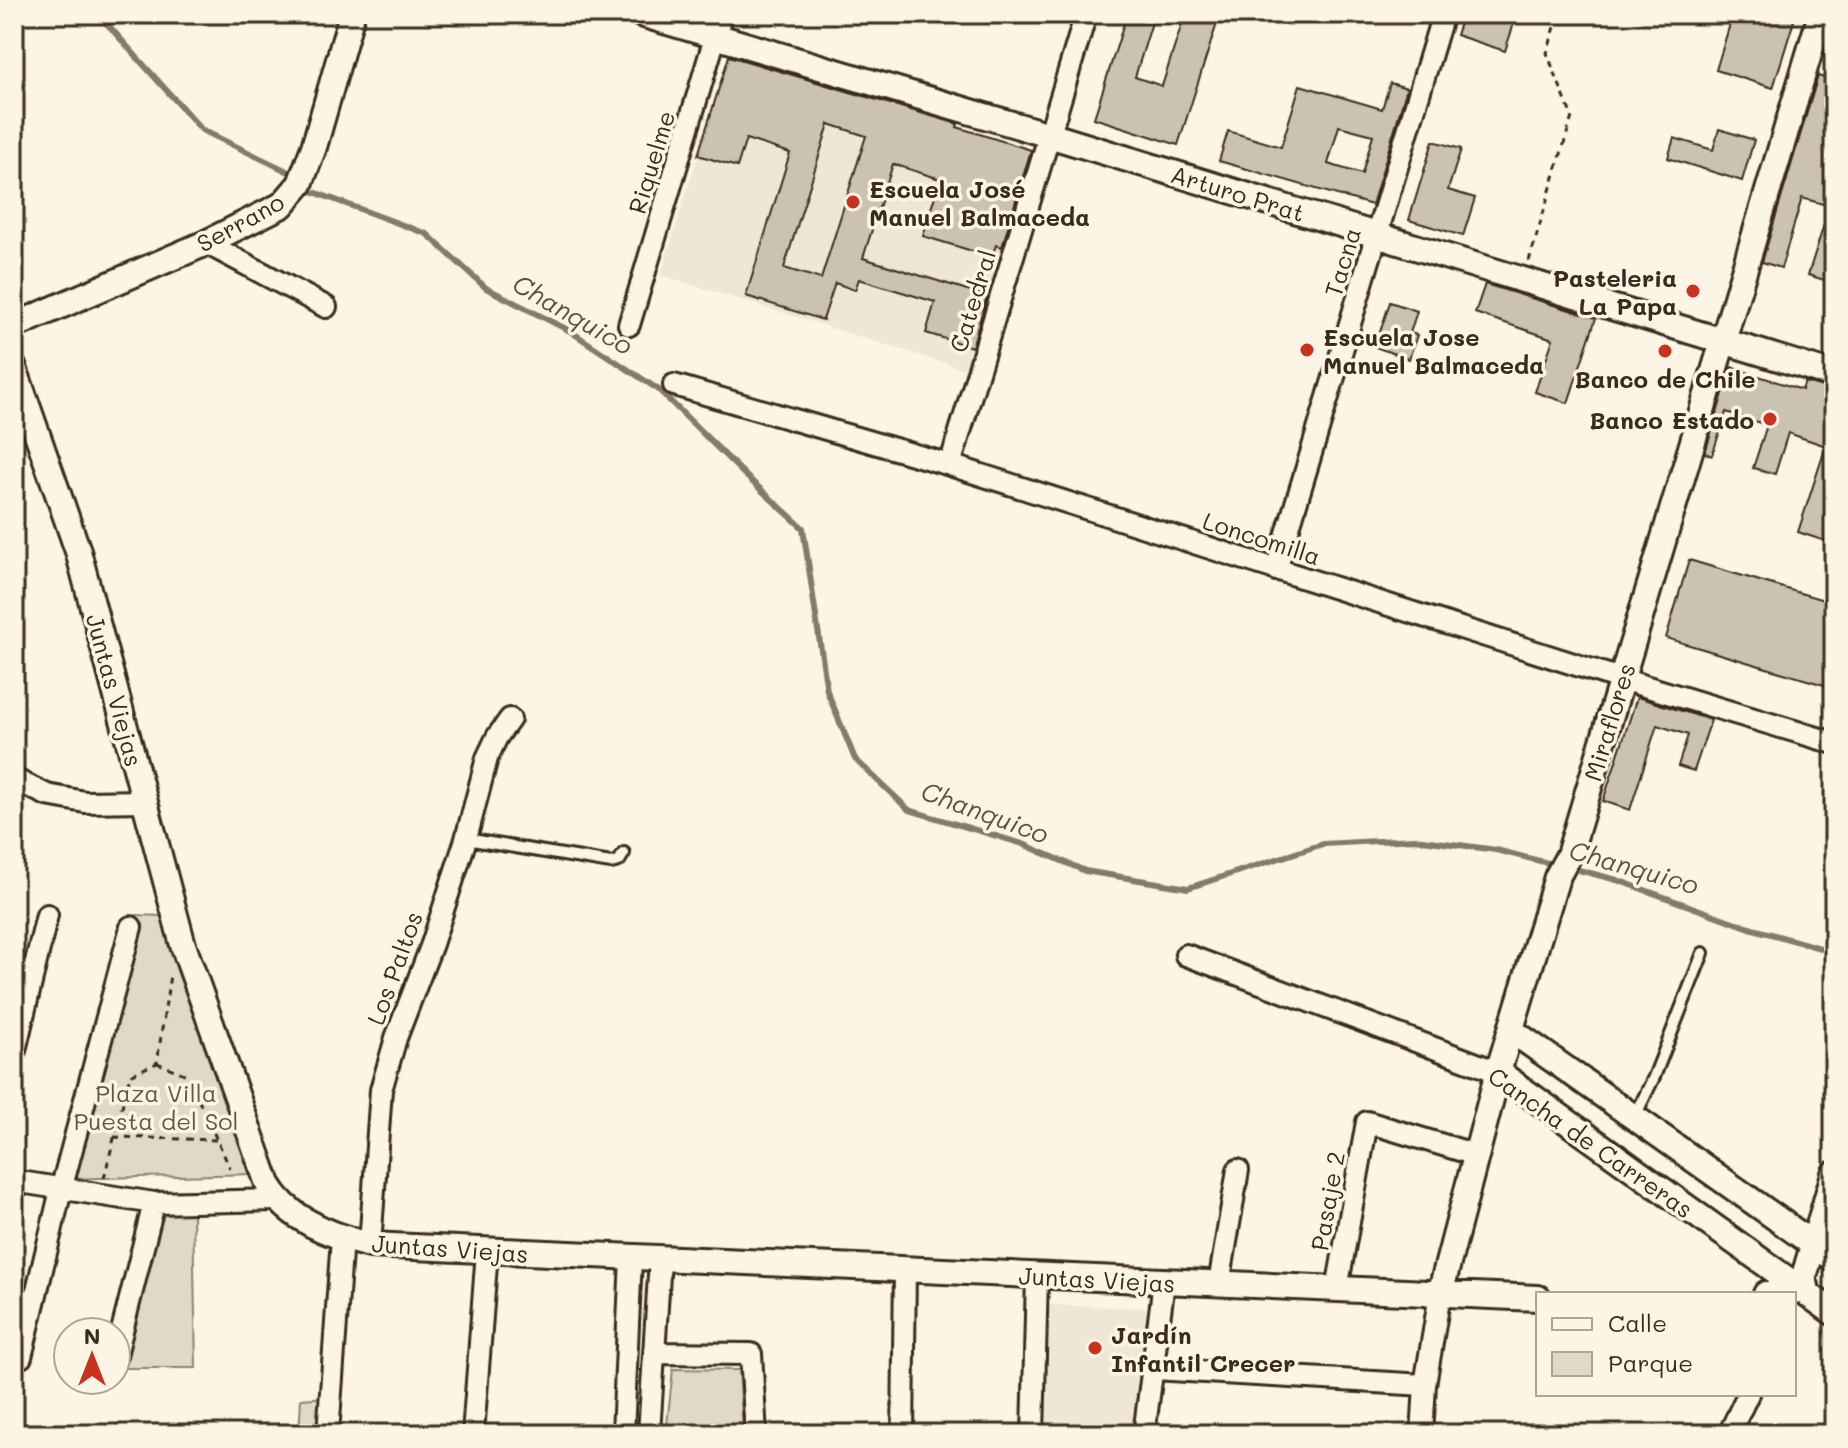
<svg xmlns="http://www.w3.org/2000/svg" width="1848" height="1448" viewBox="0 0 1848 1448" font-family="Mali,sans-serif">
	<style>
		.built { fill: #eee6d6 }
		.green { fill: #e0d8c8; stroke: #8e8173; stroke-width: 2 }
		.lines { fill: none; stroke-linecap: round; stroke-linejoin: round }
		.stream { stroke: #85796b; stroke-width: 6 }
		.building { fill: #ccc2b3; stroke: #3b2a1e; stroke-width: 2; fill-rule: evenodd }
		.service-casing { stroke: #3b2a1e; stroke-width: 16 }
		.minor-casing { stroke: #3b2a1e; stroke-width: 26 }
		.tertiary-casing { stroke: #3b2a1e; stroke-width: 30 }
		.path { stroke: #3b2a1e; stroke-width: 3; stroke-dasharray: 6 6; stroke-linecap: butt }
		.service { stroke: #fcf5e5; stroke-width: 10 }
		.minor { stroke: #fcf5e5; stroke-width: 20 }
		.tertiary { stroke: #fcf5e5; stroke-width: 24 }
		.poi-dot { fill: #c8321e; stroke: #fcf5e5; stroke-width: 3 }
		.labels { text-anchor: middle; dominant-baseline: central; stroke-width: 7; stroke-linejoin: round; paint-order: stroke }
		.street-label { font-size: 24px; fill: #3b2a1e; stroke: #fcf5e5 }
		.poi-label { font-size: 24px; font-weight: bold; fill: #3b2a1e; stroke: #fcf5e5; text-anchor: start }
		.park-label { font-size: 24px; fill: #645648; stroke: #fcf5e5 }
		.water-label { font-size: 26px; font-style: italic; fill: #605144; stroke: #fcf5e5 }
	</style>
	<rect width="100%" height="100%" fill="#fcf5e5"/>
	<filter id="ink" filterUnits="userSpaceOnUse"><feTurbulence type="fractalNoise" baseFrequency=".0125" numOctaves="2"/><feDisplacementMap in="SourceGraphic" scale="16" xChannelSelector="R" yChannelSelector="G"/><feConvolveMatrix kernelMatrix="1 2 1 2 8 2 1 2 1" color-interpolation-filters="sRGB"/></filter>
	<g filter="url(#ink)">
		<path class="built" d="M732,46l228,71 -3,10 82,25 -69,219 -309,-96z
			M1049,1305l97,3 -5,79 -9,47h-90z"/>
		<path class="green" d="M136,915l25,1 93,258 -190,5z
			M159,1212l34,2 3,154h-72z
			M673,1369l66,1 4,64h-77z
			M326,1397l-4,37h-23l2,-35z"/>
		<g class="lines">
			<path class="stream" d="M71,14l29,2 102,114 85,41
				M314,192l113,42 59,54 84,43 89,59 87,86 57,52 24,163 28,68 54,51 114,34 62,27 103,17 135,-44 92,-5 81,11 60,15
				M1567,867l50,13 133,48 84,24"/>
		</g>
		<path class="building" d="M1127,14l26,5 -18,58 27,9 23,-72h35l-42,131 -84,-27z
			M1463,14h54l-12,37 -49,-16z
			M1733,14h63l-23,74 -57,-18z
			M729,56l229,68 -1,3 74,23 -29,97 -6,-2 -4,12 -69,-21 17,-57 -47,-15 -30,94 124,38 -15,51 -46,-14 9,-31 -76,-23 -4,11 -20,-7 -12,37 -77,-24 44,-143 -44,-14 -9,28 -39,-12zM829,124l37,12 -45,143 -37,-11z
			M1818,76l16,5v202l-26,-8 22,-69 -28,-8 -21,70 -19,-6z
			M1390,83l17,5 -35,117 -153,-44 9,-30 53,16 19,-62 82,24zM1339,126l34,9 -11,39 -34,-10z
			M1719,129l35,11 -12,41 -74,-23 6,-20 39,12z
			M1433,141l28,8 -13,41 27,8 -12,38 -54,-16z
			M1485,284l111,34 -28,85 -33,-11 18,-53 -78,-26z
			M1390,302l27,9 -7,22 7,2 -8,24 -34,-12z
			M1731,367l71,23 3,-8 29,8v123l-9,28 -27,-9 28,-86 -38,-13 -13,41 -22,-6 14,-43 -41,-13 -14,44 -7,-3z
			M1689,560l145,43v85l-168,-50z
			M1637,697l74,23 -17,51 -16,-5 10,-31 -31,-10 -27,85 -27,-9z"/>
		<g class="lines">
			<defs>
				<path id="service" d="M466,839l145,24 8,-2 5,-8
					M1635,1116l19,-39 49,-124"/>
				<path id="minor" d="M206,243l120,64
					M629,325l93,-311
					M674,385l276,80 658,210 226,68
					M950,465l136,-451
					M1276,570l167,-556
					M14,779l33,16 38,7 59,-1
					M1186,955l312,117
					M14,1055l33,-140
					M14,1181l140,22 125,-3
					M370,1245l11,-155 15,-52 36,-94 34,-105 21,-81 10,-21 13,-18
					M1219,1284l19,-114
					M1337,1289l30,-167 109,33
					M655,1353l96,1 5,80
					M116,1355l38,-152
					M21,1357l40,-167 70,-263
					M1154,1369l271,16
					M328,1434l14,-196
					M473,1434l14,-183
					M623,1434l8,-176
					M649,1434l11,-175
					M903,1434l2,-164
					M1033,1434l4,-158
					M1144,1434l20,-152
					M1422,1434l3,-49 15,-91
					M1729,1434l19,-40"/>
				<path id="tertiary" d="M641,14l408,121 785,240
					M14,326l192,-83 76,-38 18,-21 14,-37 38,-133
					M14,368l64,183 105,394 85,239c20,36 64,52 102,61l1168,53
					M1511,1030l323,229
					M1498,1072l336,241
					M1800,1290l34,-116
					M1440,1294l58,-222 59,-195 12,-22 252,-841
					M1766,1294l34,-4 6,-4"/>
			</defs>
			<use href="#service" class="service-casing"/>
			<use href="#minor" class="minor-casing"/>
			<use href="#tertiary" class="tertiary-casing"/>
			<path class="path" d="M1529,261l43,-144 -25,-64 12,-39
				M157,1063l30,12 43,93
				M114,1137l103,3
				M104,1178l26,-103 27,-12 13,-88"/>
			<use href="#service" class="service"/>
			<use href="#minor" class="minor"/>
			<use href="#tertiary" class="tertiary"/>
		</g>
	</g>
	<g class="poi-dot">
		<circle cx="853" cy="202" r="8"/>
		<circle cx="1693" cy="291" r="8"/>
		<circle cx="1307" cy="350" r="8"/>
		<circle cx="1665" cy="351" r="8"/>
		<circle cx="1770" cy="419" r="8"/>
		<circle cx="1095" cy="1348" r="8"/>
	</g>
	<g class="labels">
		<g class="street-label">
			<text transform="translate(651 162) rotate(-73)">Riquelme</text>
			<text transform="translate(1238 193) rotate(17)">Arturo Prat</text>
			<text transform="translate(240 222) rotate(-29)">Serrano</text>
			<text transform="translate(1342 262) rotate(-73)">Tacna</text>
			<text transform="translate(972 301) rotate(-73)">Catedral</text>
			<text transform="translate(1262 538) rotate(18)">Loncomilla</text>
			<text transform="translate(115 690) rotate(75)">Juntas Viejas</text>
			<text transform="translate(1609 722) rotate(-73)">Miraflores</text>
			<text transform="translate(394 968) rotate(-70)">Los Paltos</text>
			<text transform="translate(1591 1142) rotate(35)">Cancha de Carreras</text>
			<text transform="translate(1327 1201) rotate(-80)">Pasaje 2</text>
			<text transform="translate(450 1248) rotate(4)">Juntas Viejas</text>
			<text transform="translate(1097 1279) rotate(3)">Juntas Viejas</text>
		</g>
		<g class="poi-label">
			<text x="869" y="188">Escuela José<tspan x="869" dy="28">Manuel Balmaceda</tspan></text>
			<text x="1677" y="277" text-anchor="end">Pasteleria<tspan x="1677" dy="28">La Papa</tspan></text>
			<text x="1323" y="336">Escuela Jose<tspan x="1323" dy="28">Manuel Balmaceda</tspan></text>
			<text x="1665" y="378" text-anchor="middle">Banco de Chile</text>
			<text x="1754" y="419" text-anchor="end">Banco Estado</text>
			<text x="1111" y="1334">Jardín<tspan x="1111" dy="28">Infantil Crecer</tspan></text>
		</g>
		<g class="park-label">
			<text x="156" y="1092">Plaza Villa<tspan x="156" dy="28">Puesta del Sol</tspan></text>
		</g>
		<g class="water-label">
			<text transform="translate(573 314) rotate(30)">Chanquico</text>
			<text transform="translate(985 812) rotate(20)">Chanquico</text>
			<text transform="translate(1634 867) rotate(16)">Chanquico</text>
		</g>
	</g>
	<rect width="1848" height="1448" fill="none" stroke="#fcf5e5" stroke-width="48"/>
	<rect x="24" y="24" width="1800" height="1400" fill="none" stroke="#3b2a1e" stroke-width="3" filter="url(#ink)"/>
	<rect x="1536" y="1292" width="260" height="104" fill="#fcf5e5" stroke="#afa495" stroke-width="2"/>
	<rect x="1552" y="1318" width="40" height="12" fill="#fcf5e5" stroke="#afa495" stroke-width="2"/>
	<text x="1608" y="1332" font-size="24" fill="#3b2a1e">Calle</text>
	<rect x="1552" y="1352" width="40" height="24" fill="#e0d8c8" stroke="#afa495" stroke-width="2"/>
	<text x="1608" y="1372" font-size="24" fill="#3b2a1e">Parque</text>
	<g transform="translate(92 1356)"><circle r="38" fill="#fcf5e5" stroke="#afa495" stroke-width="2"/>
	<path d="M0-6L14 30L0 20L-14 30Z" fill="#c8321e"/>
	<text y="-12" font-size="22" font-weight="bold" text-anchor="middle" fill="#3b2a1e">N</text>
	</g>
</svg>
